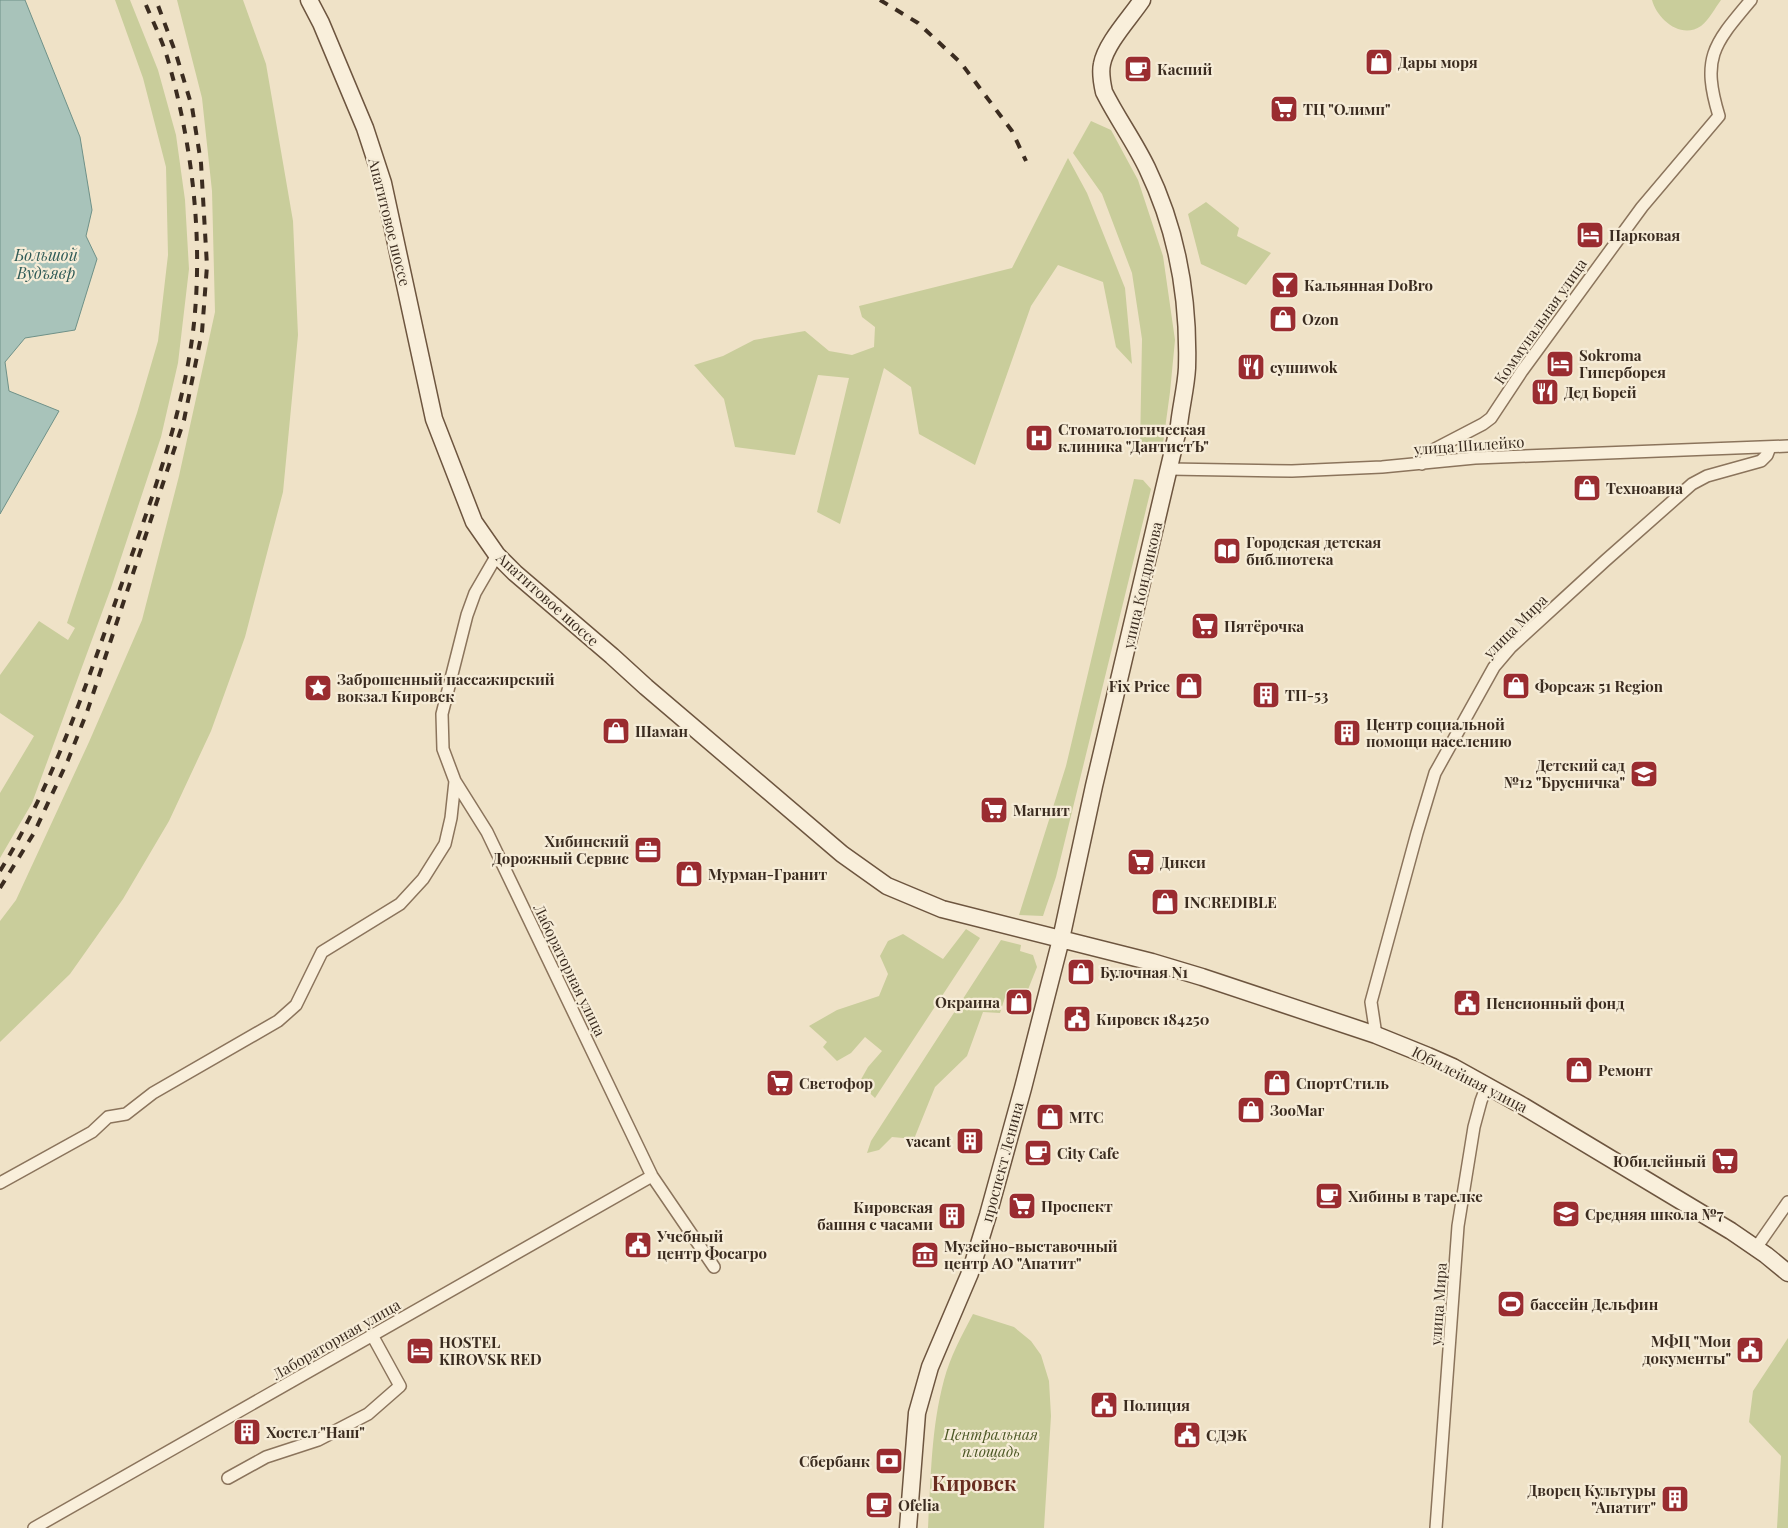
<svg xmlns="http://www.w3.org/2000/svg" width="1788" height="1528" viewBox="0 0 1788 1528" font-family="'Playfair Display',serif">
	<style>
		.green { fill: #c9cd9b }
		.water { fill: #a8c3ba; stroke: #6f9188 }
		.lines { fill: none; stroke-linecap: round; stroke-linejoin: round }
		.street-casing { stroke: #8b745c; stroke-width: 14 }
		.secondary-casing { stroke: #6d553f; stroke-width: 19 }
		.street { stroke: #f9efdb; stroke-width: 11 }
		.secondary { stroke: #f9efdb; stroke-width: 16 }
		.rail { stroke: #3b2c20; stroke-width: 4; stroke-dasharray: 9 9; stroke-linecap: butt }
		.labels { text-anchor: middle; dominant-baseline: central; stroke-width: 4.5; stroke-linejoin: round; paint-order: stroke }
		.poi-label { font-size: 15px; font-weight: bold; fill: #3b2c20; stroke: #f6ecd7; text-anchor: start }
		.street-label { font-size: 15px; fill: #3b2c20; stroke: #f6ecd7 }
		.park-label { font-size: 15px; font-style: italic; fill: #4d5826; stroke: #f6ecd7 }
		.water-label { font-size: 16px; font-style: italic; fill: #2f5b57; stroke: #f6ecd7 }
		.district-label { font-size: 20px; font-weight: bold; fill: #682c1f; stroke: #f6ecd7 }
	</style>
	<rect width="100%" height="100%" fill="#efe2c7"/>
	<path class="green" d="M115,0h15l28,70 18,65 9,65 4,69 -11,94 -17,74 -50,151 -79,215 -32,55v-65l34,-57 -34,-23v-38l39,-54 29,19 7,-12 -8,-5 70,-210 21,-72 10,-86 -2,-88 -23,-89z
		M177,0h66l23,64 27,157 5,114 -15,157 -38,145 -34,94 -42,90 -46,78 -53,75 -70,68v-121l16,-21 73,-158 53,-122 37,-144 36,-164 -3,-121 -10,-93z
		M1652,0h69c-6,8 -12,20 -20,26 -20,14 -44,-7 -49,-26z
		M1091,121l20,9 27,50 25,76 12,84 -5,52 -8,59 -22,-2 2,-110 -10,-66 -30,-79 -29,-41z
		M1068,158l19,35 38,95 7,76 -16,-17 -13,-65 -45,-17 -27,41 -56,159 -56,-31 -8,-47 -27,-19 -44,156 -23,-12 32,-134 -31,-3 -23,80 -60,-8 -11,-48 -30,-34 29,-9 31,-16 51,-9 24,20 23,4 22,-8 1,-20 -13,-10 -3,-11 153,-38z
		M1206,202l33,26 -2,8 34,17 -25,32 -45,-21 -13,-50z
		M1134,479l9,1 8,9 -95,388 -13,39 -24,-1 47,-149z
		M966,929l14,9 -105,160 -16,-15 9,-16 14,-16 -17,-14 -14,16 -14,8 -14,-14 4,-5 -18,-16 28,-16 42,-14 9,-22 -8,-18 8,-15 15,-7 40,25z
		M1001,940l20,5 -1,6 13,4 4,12 -10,25 -5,6 -16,-4 -6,19 -17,-1 -16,44 -32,31 -21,52 -22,-2 -13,13 -12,3 4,-12z
		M973,1314l41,13 17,14 10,14 8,26 2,35 -7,112h-116c3,-49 3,-100 16,-148 6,-23 18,-45 29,-66z
		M1788,1338v190h-11l4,-72 -32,-34 4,-31z"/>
	<path class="water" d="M0,0h25l55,137 12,73 -6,26 11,23 -22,71 -50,8 -20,24 4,29 50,20 -59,103z"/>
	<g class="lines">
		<defs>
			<path id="street" d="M1422,464l13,-15 48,-25 8,-6 31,-47 120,-164 77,-91c-18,-59 -5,-72 32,-116
				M1169,469l123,2 90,-4 93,-9 313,-12
				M497,555l-22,38 -8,22 -25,99 1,35 12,32 32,51 165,344 62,91
				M1376,1035l-5,-33 46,-169 18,-60 59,-106 17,-20 95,-87 86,-76 15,-8 54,-15 6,-6 3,-8
				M0,1183l92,-51 16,-15 18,-3 27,-21 125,-72 18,-16 26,-53 78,-48 23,-25 22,-35 6,-26 4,-37
				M1756,1248l32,-46
				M228,1478l38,-21 52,-17 50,-26 32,-28 -28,-51
				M34,1528l618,-352
				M1436,1528l22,-302 16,-99 7,-26 6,-16"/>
			<path id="secondary" d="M309,0l12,23 44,105 18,55 51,236 40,103 23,33 18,18 97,83 34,31 196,167 45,32 55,23 210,53 50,15 174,58 52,21 25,11 70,39 208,125 35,24 22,18
				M908,1528l9,-115 13,-46 40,-94 18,-58 35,-127 38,-149 33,-153 85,-361c2,-19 7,-38 8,-57 2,-69 -10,-138 -40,-200 -13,-27 -30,-50 -43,-76 -2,-9 -4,-19 -2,-28 4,-21 28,-46 40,-64"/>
		</defs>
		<use href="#street" class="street-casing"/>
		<use href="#secondary" class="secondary-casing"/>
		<use href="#street" class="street"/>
		<use href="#secondary" class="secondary"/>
		<path class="rail" d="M880,0l38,23 43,40 51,68 14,30
			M0,871c51,-83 82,-174 114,-265 31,-90 70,-188 80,-283 9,-87 -2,-179 -26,-263 -6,-21 -16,-40 -24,-60
			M0,888l34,-55 34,-73 19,-48 97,-292 18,-88 5,-66 -6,-103 -9,-56 -16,-53 -20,-54"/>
	</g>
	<defs>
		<symbol id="shop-square" viewBox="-11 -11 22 22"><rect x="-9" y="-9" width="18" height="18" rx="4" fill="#9a2c30" stroke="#f6ecd7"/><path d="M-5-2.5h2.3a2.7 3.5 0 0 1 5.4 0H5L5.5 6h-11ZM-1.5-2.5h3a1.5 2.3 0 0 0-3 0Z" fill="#fff"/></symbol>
		<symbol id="cafe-square" viewBox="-11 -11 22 22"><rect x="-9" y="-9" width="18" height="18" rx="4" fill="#9a2c30" stroke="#f6ecd7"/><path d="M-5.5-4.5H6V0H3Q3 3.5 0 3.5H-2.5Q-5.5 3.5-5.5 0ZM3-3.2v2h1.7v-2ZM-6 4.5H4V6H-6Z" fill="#fff"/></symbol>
		<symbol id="supermarket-square" viewBox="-11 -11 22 22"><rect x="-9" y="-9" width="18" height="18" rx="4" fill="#9a2c30" stroke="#f6ecd7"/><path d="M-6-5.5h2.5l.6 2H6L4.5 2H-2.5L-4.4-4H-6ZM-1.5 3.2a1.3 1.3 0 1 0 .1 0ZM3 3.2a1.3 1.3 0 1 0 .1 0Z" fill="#fff"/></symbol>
		<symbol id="hotel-square" viewBox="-11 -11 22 22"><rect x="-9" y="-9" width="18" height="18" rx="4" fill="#9a2c30" stroke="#f6ecd7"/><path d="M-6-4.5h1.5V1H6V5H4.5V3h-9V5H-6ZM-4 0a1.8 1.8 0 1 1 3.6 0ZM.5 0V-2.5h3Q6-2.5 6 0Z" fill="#fff"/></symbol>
		<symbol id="bar-square" viewBox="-11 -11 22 22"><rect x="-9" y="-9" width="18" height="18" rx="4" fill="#9a2c30" stroke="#f6ecd7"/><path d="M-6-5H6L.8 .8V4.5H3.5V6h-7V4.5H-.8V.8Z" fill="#fff"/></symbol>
		<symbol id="restaurant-square" viewBox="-11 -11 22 22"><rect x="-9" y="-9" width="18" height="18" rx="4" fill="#9a2c30" stroke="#f6ecd7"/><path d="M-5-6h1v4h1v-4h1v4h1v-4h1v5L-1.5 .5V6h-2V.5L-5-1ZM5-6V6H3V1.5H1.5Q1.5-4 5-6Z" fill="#fff"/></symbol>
		<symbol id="hospital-square" viewBox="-11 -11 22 22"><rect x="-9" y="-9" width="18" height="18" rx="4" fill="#9a2c30" stroke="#f6ecd7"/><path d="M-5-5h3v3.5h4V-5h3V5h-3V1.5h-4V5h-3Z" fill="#fff"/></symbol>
		<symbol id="library-square" viewBox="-11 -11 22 22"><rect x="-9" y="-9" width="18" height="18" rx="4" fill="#9a2c30" stroke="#f6ecd7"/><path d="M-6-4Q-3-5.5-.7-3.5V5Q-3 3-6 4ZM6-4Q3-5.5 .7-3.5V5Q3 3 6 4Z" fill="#fff"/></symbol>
		<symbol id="sight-square" viewBox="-11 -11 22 22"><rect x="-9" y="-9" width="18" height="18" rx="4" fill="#9a2c30" stroke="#f6ecd7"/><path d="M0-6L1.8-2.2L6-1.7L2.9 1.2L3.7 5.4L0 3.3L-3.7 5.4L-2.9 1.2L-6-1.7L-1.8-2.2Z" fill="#fff"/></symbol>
		<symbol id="building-square" viewBox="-11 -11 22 22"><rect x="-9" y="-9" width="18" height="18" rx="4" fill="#9a2c30" stroke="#f6ecd7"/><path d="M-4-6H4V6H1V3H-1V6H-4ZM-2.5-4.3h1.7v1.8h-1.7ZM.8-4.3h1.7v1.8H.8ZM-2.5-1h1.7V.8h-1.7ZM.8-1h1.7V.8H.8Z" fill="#fff"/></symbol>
		<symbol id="school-square" viewBox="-11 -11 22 22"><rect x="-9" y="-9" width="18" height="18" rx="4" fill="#9a2c30" stroke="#f6ecd7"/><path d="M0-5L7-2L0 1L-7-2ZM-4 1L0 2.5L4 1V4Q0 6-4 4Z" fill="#fff"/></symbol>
		<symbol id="office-square" viewBox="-11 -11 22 22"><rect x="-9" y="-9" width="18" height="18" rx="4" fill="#9a2c30" stroke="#f6ecd7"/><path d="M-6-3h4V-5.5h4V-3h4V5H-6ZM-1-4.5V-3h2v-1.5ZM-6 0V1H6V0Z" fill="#fff"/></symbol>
		<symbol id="civic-square" viewBox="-11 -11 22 22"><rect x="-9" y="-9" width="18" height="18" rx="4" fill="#9a2c30" stroke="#f6ecd7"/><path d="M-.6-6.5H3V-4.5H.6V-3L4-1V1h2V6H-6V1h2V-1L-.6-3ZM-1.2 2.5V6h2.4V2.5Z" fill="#fff"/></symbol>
		<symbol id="museum-square" viewBox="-11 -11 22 22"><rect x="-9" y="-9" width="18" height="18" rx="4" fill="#9a2c30" stroke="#f6ecd7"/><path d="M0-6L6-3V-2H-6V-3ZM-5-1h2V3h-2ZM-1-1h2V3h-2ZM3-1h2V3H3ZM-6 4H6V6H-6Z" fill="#fff"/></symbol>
		<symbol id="stadium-square" viewBox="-11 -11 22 22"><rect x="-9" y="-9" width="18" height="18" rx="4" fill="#9a2c30" stroke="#f6ecd7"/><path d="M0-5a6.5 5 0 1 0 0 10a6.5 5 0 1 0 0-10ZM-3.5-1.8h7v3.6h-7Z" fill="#fff"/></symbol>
		<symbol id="bank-square" viewBox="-11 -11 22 22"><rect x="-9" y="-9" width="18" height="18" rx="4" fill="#9a2c30" stroke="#f6ecd7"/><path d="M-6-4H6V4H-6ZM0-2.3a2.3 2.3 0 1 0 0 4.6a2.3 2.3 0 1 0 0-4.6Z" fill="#fff"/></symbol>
	</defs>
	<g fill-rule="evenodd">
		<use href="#shop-square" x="1363" y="46" width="32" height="32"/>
		<use href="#cafe-square" x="1122" y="53" width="32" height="32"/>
		<use href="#supermarket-square" x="1268" y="93" width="32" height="32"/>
		<use href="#hotel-square" x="1574" y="219" width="32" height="32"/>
		<use href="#bar-square" x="1269" y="269" width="32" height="32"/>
		<use href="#shop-square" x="1267" y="303" width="32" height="32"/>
		<use href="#hotel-square" x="1544" y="348" width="32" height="32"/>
		<use href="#restaurant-square" x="1235" y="351" width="32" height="32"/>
		<use href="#restaurant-square" x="1529" y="376" width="32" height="32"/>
		<use href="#hospital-square" x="1023" y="422" width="32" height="32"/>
		<use href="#shop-square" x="1571" y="472" width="32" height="32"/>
		<use href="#library-square" x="1211" y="535" width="32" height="32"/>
		<use href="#supermarket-square" x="1189" y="610" width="32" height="32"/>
		<use href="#shop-square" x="1173" y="670" width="32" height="32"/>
		<use href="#shop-square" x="1500" y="670" width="32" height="32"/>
		<use href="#sight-square" x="302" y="672" width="32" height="32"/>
		<use href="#building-square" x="1250" y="679" width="32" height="32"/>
		<use href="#shop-square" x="600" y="715" width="32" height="32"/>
		<use href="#building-square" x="1331" y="717" width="32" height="32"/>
		<use href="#school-square" x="1628" y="758" width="32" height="32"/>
		<use href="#supermarket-square" x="978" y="794" width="32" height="32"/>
		<use href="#office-square" x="632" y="834" width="32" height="32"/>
		<use href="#supermarket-square" x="1125" y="846" width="32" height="32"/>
		<use href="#shop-square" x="673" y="858" width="32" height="32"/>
		<use href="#shop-square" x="1149" y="886" width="32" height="32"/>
		<use href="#shop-square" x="1065" y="956" width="32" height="32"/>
		<use href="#shop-square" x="1003" y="986" width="32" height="32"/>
		<use href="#civic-square" x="1451" y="987" width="32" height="32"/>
		<use href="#civic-square" x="1061" y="1003" width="32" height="32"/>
		<use href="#shop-square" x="1563" y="1054" width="32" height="32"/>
		<use href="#supermarket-square" x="764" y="1067" width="32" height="32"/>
		<use href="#shop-square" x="1261" y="1067" width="32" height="32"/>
		<use href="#shop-square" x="1235" y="1094" width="32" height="32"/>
		<use href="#shop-square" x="1034" y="1101" width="32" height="32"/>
		<use href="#building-square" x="954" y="1125" width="32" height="32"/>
		<use href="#cafe-square" x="1022" y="1137" width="32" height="32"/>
		<use href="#supermarket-square" x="1709" y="1145" width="32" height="32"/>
		<use href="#cafe-square" x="1313" y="1180" width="32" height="32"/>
		<use href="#supermarket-square" x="1006" y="1190" width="32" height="32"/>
		<use href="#school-square" x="1550" y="1198" width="32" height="32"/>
		<use href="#building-square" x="936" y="1200" width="32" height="32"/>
		<use href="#civic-square" x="622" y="1229" width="32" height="32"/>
		<use href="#museum-square" x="909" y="1239" width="32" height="32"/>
		<use href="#stadium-square" x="1495" y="1288" width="32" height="32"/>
		<use href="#civic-square" x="1734" y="1334" width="32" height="32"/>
		<use href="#hotel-square" x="404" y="1335" width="32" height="32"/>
		<use href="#civic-square" x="1088" y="1389" width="32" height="32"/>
		<use href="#building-square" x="231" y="1416" width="32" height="32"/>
		<use href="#civic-square" x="1171" y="1419" width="32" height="32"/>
		<use href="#bank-square" x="873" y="1445" width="32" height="32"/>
		<use href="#building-square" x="1659" y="1483" width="32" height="32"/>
		<use href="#cafe-square" x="863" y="1489" width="32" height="32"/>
	</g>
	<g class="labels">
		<g class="poi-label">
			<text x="1398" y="62">Дары моря</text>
			<text x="1157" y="69">Каспий</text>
			<text x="1303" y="109">ТЦ "Олимп"</text>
			<text x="1609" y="235">Парковая</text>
			<text x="1304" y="285">Кальянная DoBro</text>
			<text x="1302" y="319">Ozon</text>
			<text x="1579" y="355">Sokroma<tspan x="1579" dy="17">Гиперборея</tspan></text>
			<text x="1270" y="367">сушиwok</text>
			<text x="1564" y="392">Дед Борей</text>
			<text x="1058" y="429">Стоматологическая<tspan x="1058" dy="17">клиника "ДантистЪ"</tspan></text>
			<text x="1606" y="488">Техноавиа</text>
			<text x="1246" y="542">Городская детская<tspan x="1246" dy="17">библиотека</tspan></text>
			<text x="1224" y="626">Пятёрочка</text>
			<text x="337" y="679">Заброшенный пассажирский<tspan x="337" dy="17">вокзал Кировск</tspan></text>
			<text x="1170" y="686" text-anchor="end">Fix Price</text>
			<text x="1535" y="686">Форсаж 51 Region</text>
			<text x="1285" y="695">ТП-53</text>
			<text x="1366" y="724">Центр социальной<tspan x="1366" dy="17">помощи населению</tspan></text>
			<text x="635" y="731">Шаман</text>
			<text x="1625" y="765" text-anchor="end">Детский сад<tspan x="1625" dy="17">№12 "Брусничка"</tspan></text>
			<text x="1013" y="810">Магнит</text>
			<text x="629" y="841" text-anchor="end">Хибинский<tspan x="629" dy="17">Дорожный Сервис</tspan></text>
			<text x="1160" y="862">Дикси</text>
			<text x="708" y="874">Мурман-Гранит</text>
			<text x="1184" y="902">INCREDIBLE</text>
			<text x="1100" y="972">Булочная N1</text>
			<text x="1000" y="1002" text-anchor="end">Окраина</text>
			<text x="1486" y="1003">Пенсионный фонд</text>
			<text x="1096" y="1019">Кировск 184250</text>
			<text x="1598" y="1070">Ремонт</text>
			<text x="799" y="1083">Светофор</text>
			<text x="1296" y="1083">СпортСтиль</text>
			<text x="1270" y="1110">ЗооМаг</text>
			<text x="1069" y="1117">МТС</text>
			<text x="951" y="1141" text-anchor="end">vacant</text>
			<text x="1057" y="1153">City Cafe</text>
			<text x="1706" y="1161" text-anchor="end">Юбилейный</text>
			<text x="1348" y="1196">Хибины в тарелке</text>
			<text x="1041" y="1206">Проспект</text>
			<text x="933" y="1207" text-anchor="end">Кировская<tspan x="933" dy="17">башня с часами</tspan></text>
			<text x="1585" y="1214">Средняя школа №7</text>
			<text x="657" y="1236">Учебный<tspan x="657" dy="17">центр Фосагро</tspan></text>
			<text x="944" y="1246">Музейно-выставочный<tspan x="944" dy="17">центр АО "Апатит"</tspan></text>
			<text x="1530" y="1304">бассейн Дельфин</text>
			<text x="1731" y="1341" text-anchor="end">МФЦ "Мои<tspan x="1731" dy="17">документы"</tspan></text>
			<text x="439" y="1342">HOSTEL<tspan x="439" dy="17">KIROVSK RED</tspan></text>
			<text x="1123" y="1405">Полиция</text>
			<text x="266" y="1432">Хостел "Наш"</text>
			<text x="1206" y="1435">СДЭК</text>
			<text x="870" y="1461" text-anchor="end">Сбербанк</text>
			<text x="1656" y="1490" text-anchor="end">Дворец Культуры<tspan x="1656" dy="17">"Апатит"</tspan></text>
			<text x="898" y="1505">Ofelia</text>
		</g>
		<g class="street-label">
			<text transform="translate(390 222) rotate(76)">Апатитовое шоссе</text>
			<text transform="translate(1540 321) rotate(-55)">Коммунальная улица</text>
			<text transform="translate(1469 445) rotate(-4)">улица Шилейко</text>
			<text transform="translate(1142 585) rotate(-77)">улица Кондрикова</text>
			<text transform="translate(548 599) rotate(42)">Апатитовое шоссе</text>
			<text transform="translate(1515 626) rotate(-45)">улица Мира</text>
			<text transform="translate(570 970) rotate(64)">Лабораторная улица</text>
			<text transform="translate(1470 1079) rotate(27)">Юбилейная улица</text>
			<text transform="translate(1002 1162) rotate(-75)">проспект Ленина</text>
			<text transform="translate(1438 1304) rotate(-86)">улица Мира</text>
			<text transform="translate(336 1339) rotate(-30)">Лабораторная улица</text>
		</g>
		<g class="park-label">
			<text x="991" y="1434">Центральная<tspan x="991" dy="17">площадь</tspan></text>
		</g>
		<g class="water-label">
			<text x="46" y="254">Большой<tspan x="46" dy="18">Вудъявр</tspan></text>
		</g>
		<g class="district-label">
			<text x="974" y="1482">Кировск</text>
		</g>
	</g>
</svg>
